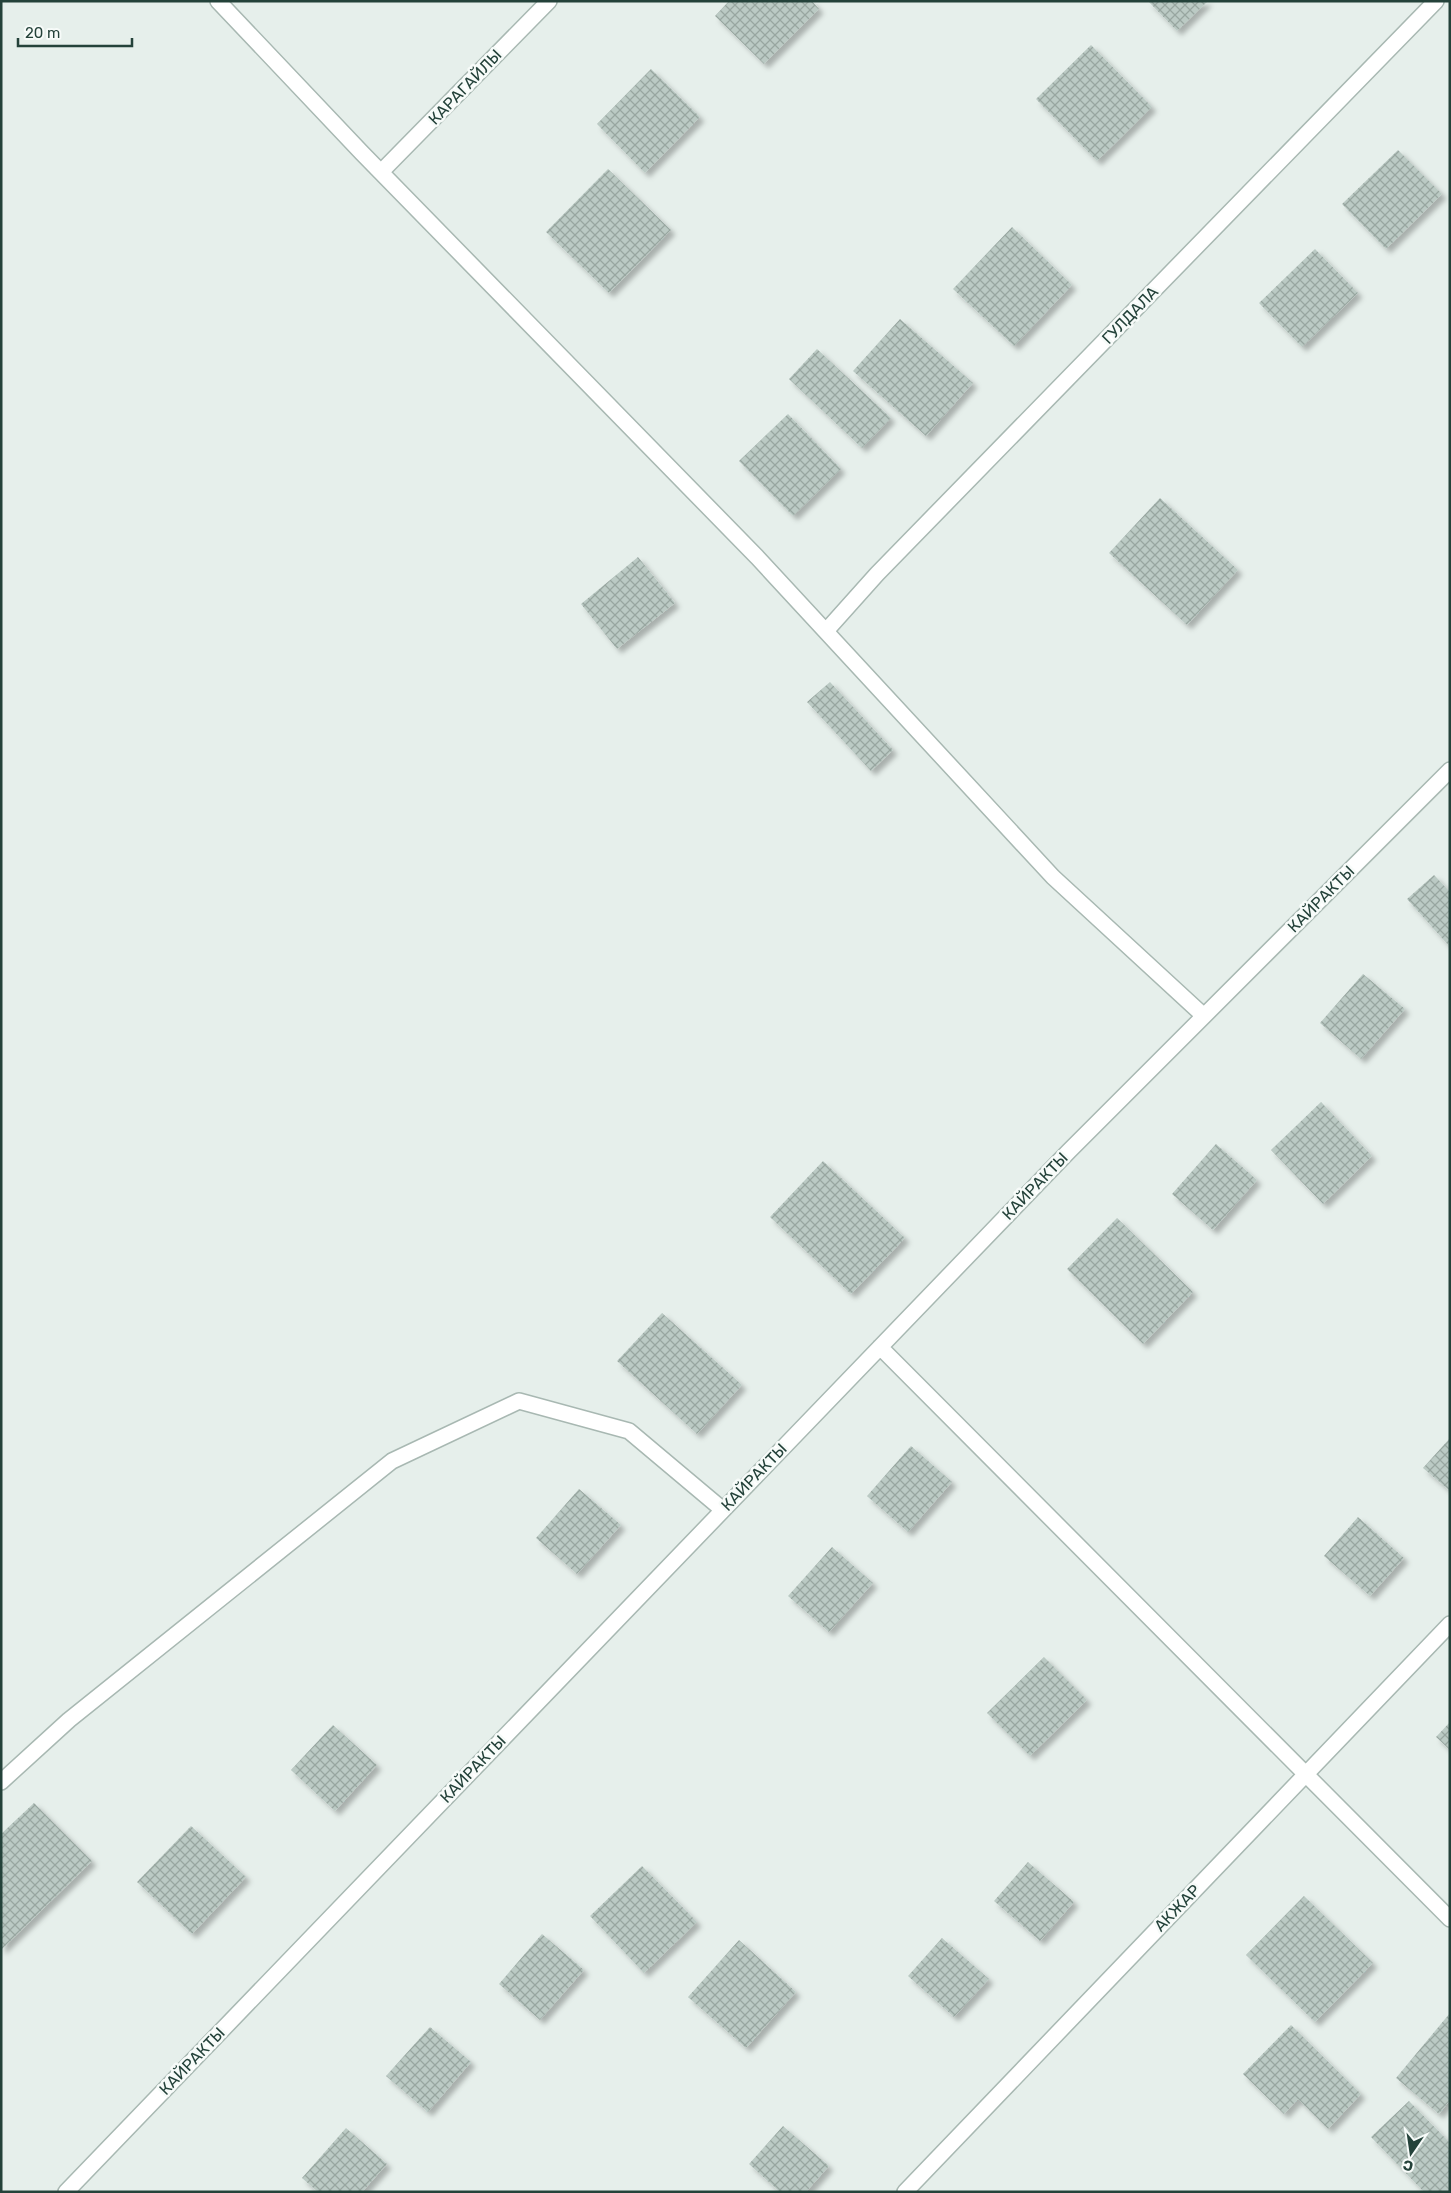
<svg xmlns="http://www.w3.org/2000/svg" width="1451" height="2193" viewBox="0 0 1451 2193" font-family="Rubik,sans-serif">
	<style>
		.building { fill: url(#building-cross-hatch); filter: url(#shadow) }
		.lines { fill: none; stroke-linecap: round; stroke-linejoin: round }
		.street-casing { stroke: #a8b8b2; stroke-width: 18 }
		.street { stroke: #fff; stroke-width: 15 }
		.labels { text-anchor: middle; dominant-baseline: central; stroke-width: 5; stroke-linejoin: round; paint-order: stroke }
		.street-label { font-size: 16px; fill: #24423a; stroke: #f7fbf9 }
	</style>
	<defs>
		<pattern id="building-cross-hatch" width="8" height="8" patternUnits="userSpaceOnUse" patternTransform="scale(1.25)"><rect width="8" height="8" fill="#bbcac4"/><path d="M0 0l8 8M0 8l8-8" fill="none" stroke="#98a6a0"/></pattern>
		<filter id="shadow"><feDropShadow dx="4.5" dy="4.5" stdDeviation="2.5" flood-color="#0004"/></filter>
	</defs>
	<rect width="100%" height="100%" fill="#e6efeb"/>
	<path class="building" d="M729,1h83l7,8 -55,55 -49,-48z
		M1148,1h60l-31,30z
		M1091,45l61,62 -55,54 -61,-62z
		M651,69l49,48 -55,56 -48,-49z
		M1398,150l44,44 -56,55 -44,-45z
		M608,169l63,61 -62,63 -63,-61z
		M1012,227l60,58 -58,61 -61,-57z
		M1315,249l43,44 -56,54 -43,-44z
		M900,319l73,64 -47,53 -73,-65z
		M817,349l74,69 -29,30 -73,-69z
		M788,414l53,55 -48,47 -54,-55z
		M1160,498l78,72 -51,55 -78,-72z
		M638,557l37,46 -58,46 -36,-45z
		M830,682l63,68 -22,21 -64,-69z
		M1434,875l16,17v55l-43,-48z
		M1363,974l42,35 -44,50 -41,-36z
		M1321,1102l51,54 -49,48 -52,-54z
		M1216,1144l41,36 -44,50 -41,-36z
		M823,1161l82,77 -54,56 -81,-77z
		M1117,1218l76,74 -50,52 -76,-75z
		M662,1313l80,72 -45,49 -80,-73z
		M1450,1438v53l-27,-23z
		M911,1446l41,36 -44,50 -41,-36z
		M579,1489l42,36 -44,49 -41,-36z
		M1358,1517l46,41 -34,38 -46,-40z
		M832,1547l41,36 -44,49 -41,-36z
		M1044,1657l43,43 -57,56 -43,-43z
		M1450,1722v28l-14,-13z
		M333,1725l44,40 -42,46 -44,-41z
		M34,1803l58,58 -91,89v-116z
		M191,1826l55,51 -54,57 -55,-52z
		M1028,1862l46,40 -34,39 -46,-40z
		M642,1866l55,56 -53,51 -54,-57z
		M1304,1896l69,67 -58,59 -69,-67z
		M542,1934l42,36 -44,50 -41,-36z
		M942,1938l47,41 -35,38 -46,-41z
		M739,1940l57,52 -50,56 -58,-51z
		M1450,2013v87l-11,14 -43,-36z
		M1291,2025l70,69 -33,35 -30,-30 -14,15 -41,-40z
		M430,2027l41,35 -43,50 -42,-36z
		M1409,2101l41,42v49h-26l-53,-55z
		M783,2126l46,40 -23,26h-26l-31,-28z
		M346,2128l41,36 -25,28h-44l-16,-14z"/>
	<g class="lines">
		<defs>
			<path id="street" d="M218,1l144,152 395,404 296,320 151,139
				M381,172l168,-171
				M826,631l51,-57 559,-573
				M880,1347l570,572
				M1,1782l68,-62 323,-259 127,-60 110,30 94,79
				M66,2192l1003,-1041 381,-381
				M905,2192l545,-568"/>
		</defs>
		<use href="#street" class="street-casing"/>
		<use href="#street" class="street"/>
	</g>
	<g class="labels">
		<g class="street-label">
			<text transform="translate(465 87) rotate(-46)">КАРАГАЙЛЫ</text>
			<text transform="translate(1130 315) rotate(-46)">ГУЛДАЛА</text>
			<text transform="translate(1321 899) rotate(-45)">КАЙРАКТЫ</text>
			<text transform="translate(1035 1186) rotate(-46)">КАЙРАКТЫ</text>
			<text transform="translate(754 1477) rotate(-46)">КАЙРАКТЫ</text>
			<text transform="translate(473 1769) rotate(-46)">КАЙРАКТЫ</text>
			<text transform="translate(1177 1908) rotate(-46)">АКЖАР</text>
			<text transform="translate(192 2061) rotate(-46)">КАЙРАКТЫ</text>
		</g>
	</g>
	<rect width="1451" height="2193" fill="none" stroke="#24423a" stroke-width="5"/>
	<g transform="translate(1411 2153) rotate(193)" stroke="#f7fbf9" stroke-width="4" paint-order="stroke">
	<path d="M0-4L9 19L0 12L-9 19Z" fill="#24423a"/>
	<text y="-8" font-size="14" font-weight="bold" text-anchor="middle" fill="#24423a">С</text>
	</g>
	<path d="M18 38v8h114v-8" fill="none" stroke="#24423a" stroke-width="2.5"/>
	<text x="25" y="38" font-size="15" fill="#24423a" stroke="#f7fbf9" stroke-width="4" paint-order="stroke">20 m</text>
</svg>
